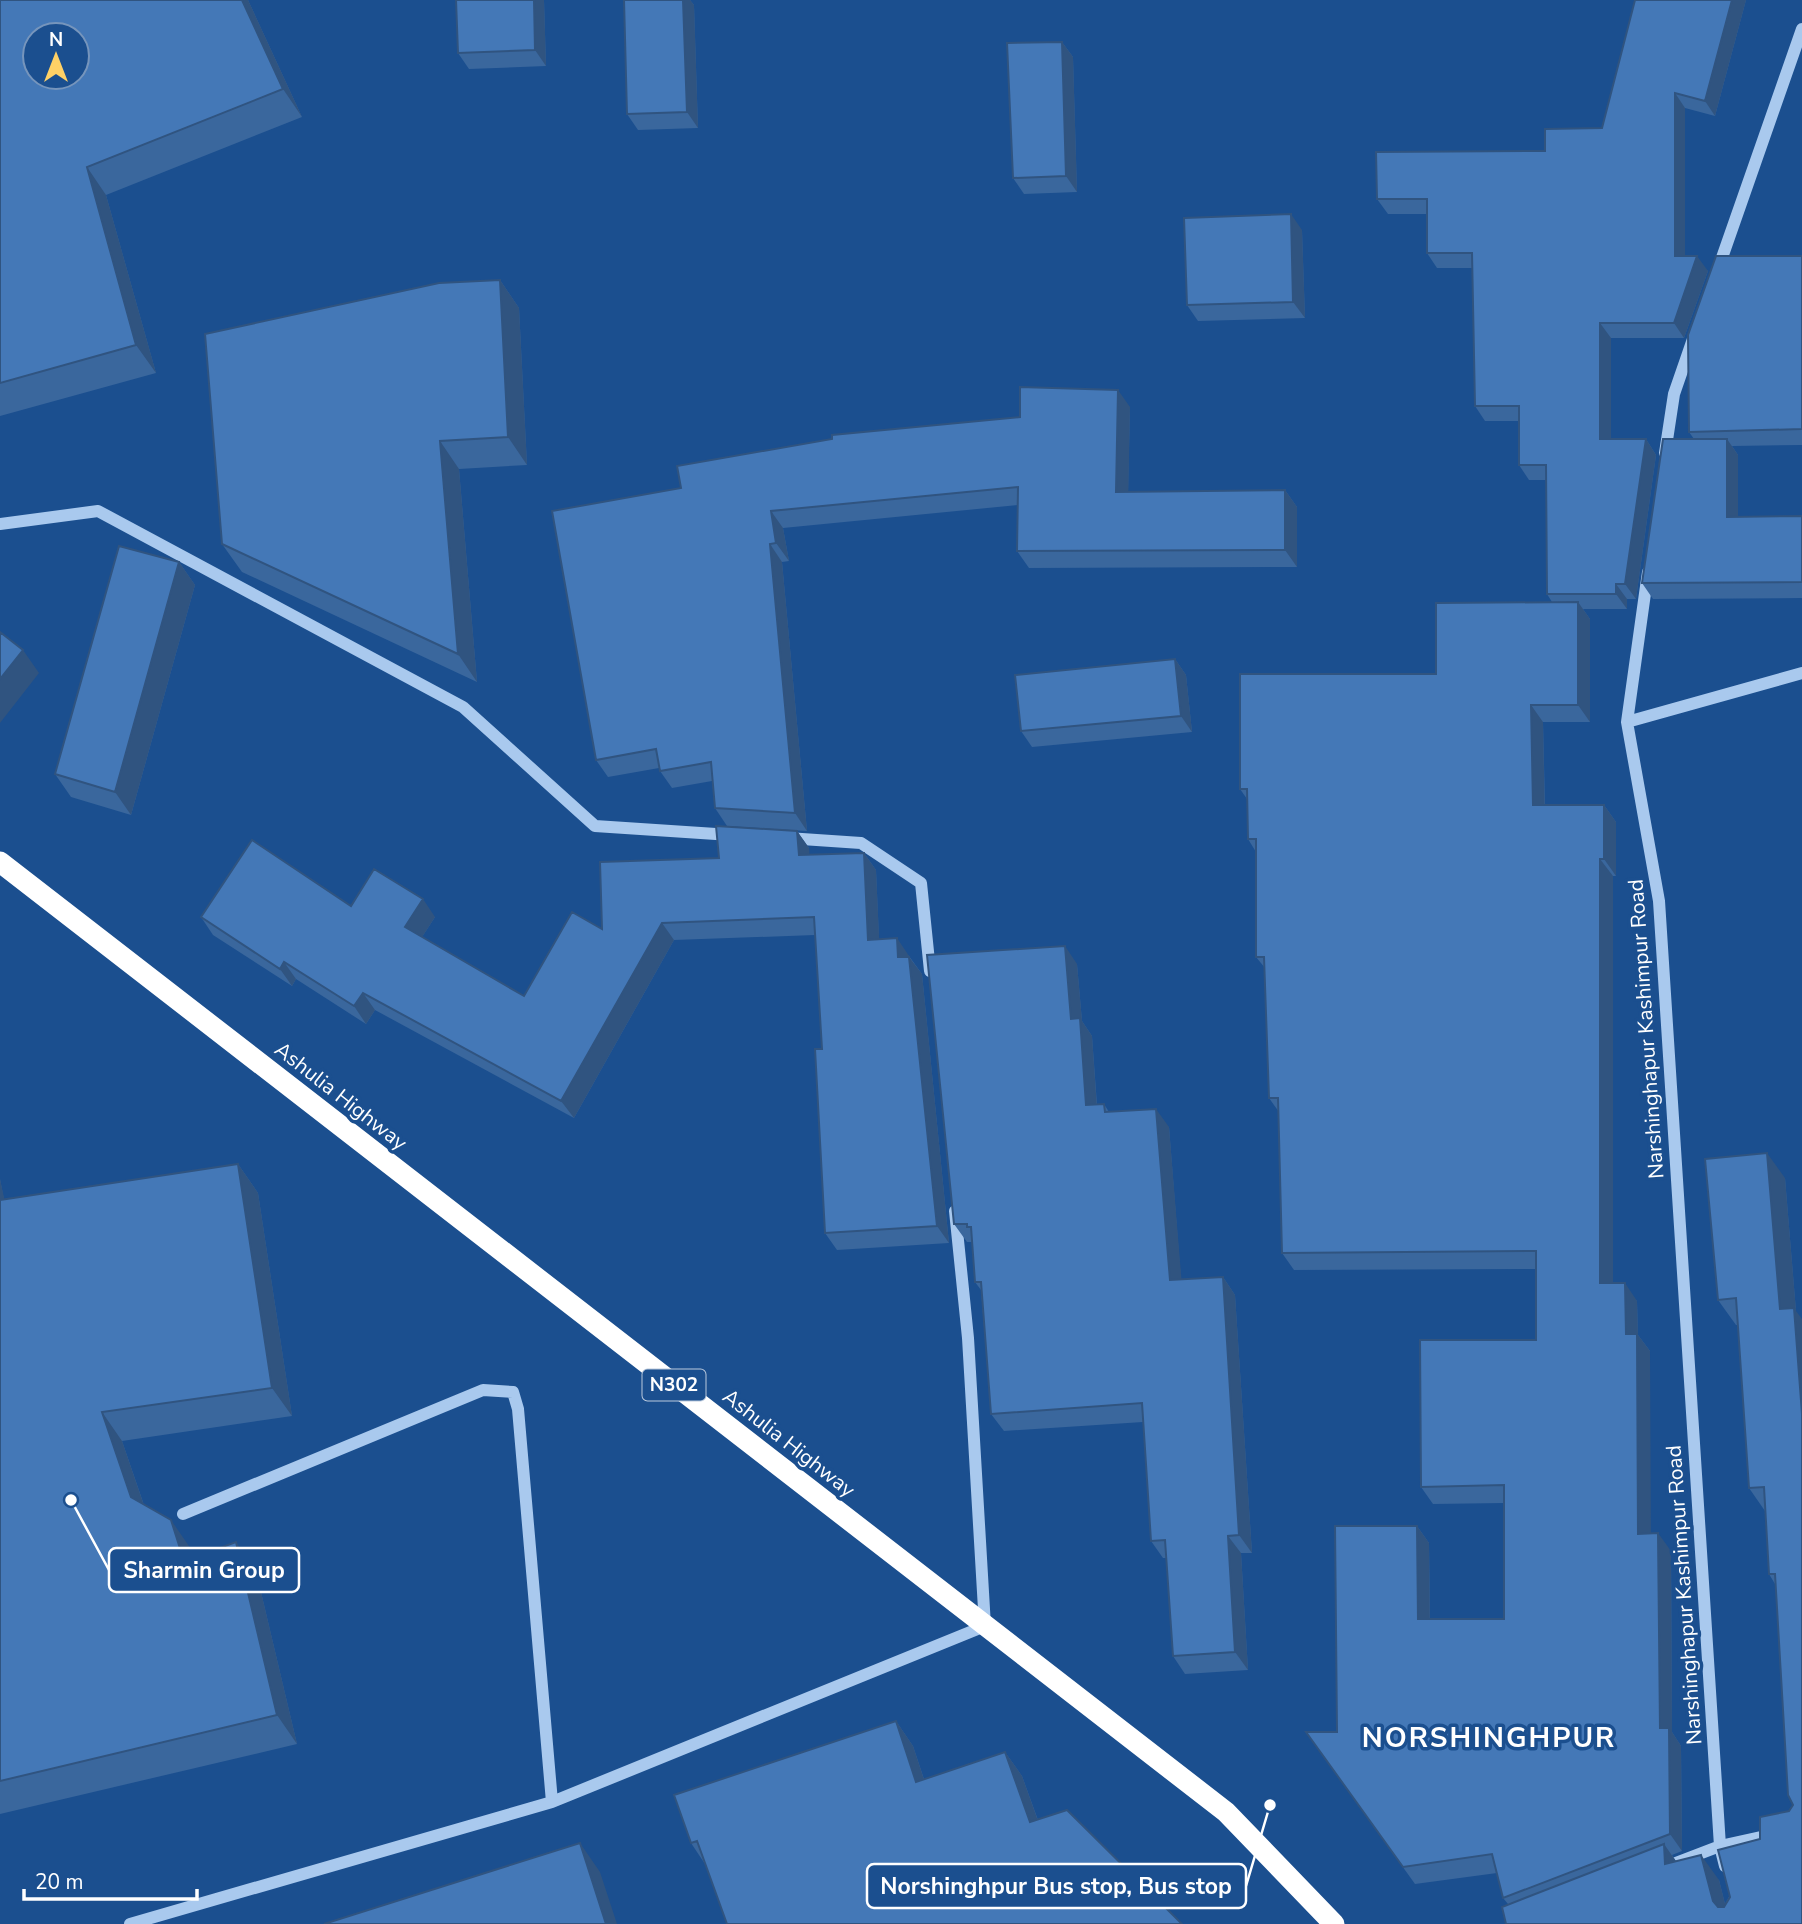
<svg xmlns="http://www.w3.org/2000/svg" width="1802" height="1924" viewBox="0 0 1802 1924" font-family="'Nunito Sans',sans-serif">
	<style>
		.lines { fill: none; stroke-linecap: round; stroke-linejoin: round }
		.minor { stroke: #a9c9ee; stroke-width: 12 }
		.highway { stroke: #fff; stroke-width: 21 }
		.wall { fill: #3a679d }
		.shaded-wall { fill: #305480 }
		.building { fill: #4478b7; stroke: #305480; stroke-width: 2; fill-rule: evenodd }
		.labels { text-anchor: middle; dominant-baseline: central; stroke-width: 7; stroke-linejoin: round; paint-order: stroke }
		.shield { fill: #1b4f8f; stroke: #bbcadd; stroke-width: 2 }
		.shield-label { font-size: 19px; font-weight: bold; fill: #fff }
		.street-label { font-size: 21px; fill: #fff; stroke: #1b4f8f }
		.district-label { font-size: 28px; font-weight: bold; letter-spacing: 2px; fill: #fff; stroke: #1b4f8f }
		.leader { fill: none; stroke: #fff; stroke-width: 2.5 }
		.callout-dot { fill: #fff; stroke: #1b4f8f; stroke-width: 2.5 }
		.callout { fill: #1b4f8f; stroke: #fff; stroke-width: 2.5 }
		.callout-label { font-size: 23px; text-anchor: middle; font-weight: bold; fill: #fff }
	</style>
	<rect width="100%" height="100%" fill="#1b4f8f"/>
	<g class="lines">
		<path class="minor" d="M1717,272l85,-243
			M1665,453l9,-59 19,-55
			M0,524l98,-13 365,196 132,119 136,9
			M1648,572l-21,150 32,179 61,945 5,20
			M1627,722l175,-49
			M787,838l74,5 60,40 9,88
			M183,1514l300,-124 30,2 5,17 34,393
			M1673,1864l47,-18 82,-18
			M130,1924l422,-122 433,-176 -17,-288 -13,-127"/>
		<path class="highway" d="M0,862l1226,950 108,112"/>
	</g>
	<path class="wall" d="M0,0h248l54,117 -196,78 50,178 -156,43z
		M544,0l2,66 -77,3 -11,-16z
		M624,0h66l4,5 4,123 -60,2 -11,-16z
		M1635,0h111l-31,116 -30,-8v148l23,15 -24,67h-73v101h35l10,16 -20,144h-9v10h-44l7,10v103h-47l2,83h59l12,17v54h-3v407l24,18 1,34 12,16v182l21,18 1,181 9,14 1,105 -10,4 4,6 43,19 6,24 35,-65 29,-28 4,-6 -18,-221 -6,-10 -4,-63 -16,-23 -11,-163h-2l-18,-25 67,-122 11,133 6,613 -294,-20 -5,-6 -6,-25 -82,11 -109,-152h31l80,-206 12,17 1,76h74v-116l-71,1 -12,-17 115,-147v-71l-242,1 -12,-17 -3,-141 -10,-14 -4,-130 -9,-11v-105l-8,-13 -1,-40 -7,-10 196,-115 116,-72 -5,-8 -1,-114h-17l-10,-15v-44h-34l-10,-15 -3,-138h-35l-10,-15v-39h-39l-11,-15 168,-48 57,-23z
		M1062,42l11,15 4,135 -53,2 -11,-16z
		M1302,230l3,88 -107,3 -11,-16z
		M1802,256v189l-70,1 6,9v62l64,-1v82l-149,1 -11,-16 52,-144 -5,-7z
		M500,280l19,28 8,157 -68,4 18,213 -235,-110 -20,-28z
		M1130,407l-2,85 157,-2 12,17v60l-268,1 -12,-17 1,-46 -235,23 6,33 -7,1 25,269 -80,-5 -12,-18 -3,-27 -40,7 -12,-17 -1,-3 -51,9 -12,-17 -44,-249z
		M179,562l16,23 -64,230 -60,-18 -16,-23z
		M1175,659l11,16 6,57 -160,15 -11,-16z
		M797,831l12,17v7l55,-2 12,17 3,69 30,17 13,18 27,269 -112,7 -12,-17 -3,-184 -7,-114 -141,5 -100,178 -199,-108 -9,14 -70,-45 -4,7 -79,-51 -12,-18 150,-11 84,11 -13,20 102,59 78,-67 117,-71z
		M1077,964l5,57 10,15 5,69 7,-1 5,8 60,15 12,153 42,-3 12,18 17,258h-11l7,117 -63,4 -12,-18 -7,-98h-3l-12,-17 -8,-119 -139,9 -13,-17 -10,-124 -6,-8 -3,-40h-5l-13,-18z
		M238,1164l20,29 34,223 -170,25 22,64 47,44 3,9 62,13 41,173 -297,70v-635l4,21z
		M896,1721l17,25 11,33 81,-27 17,24 16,44 -333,44 -14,-21z"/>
	<path class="shaded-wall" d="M242,0h6l54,117 -19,-28z
		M534,0h10l2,66 -11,-16z
		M683,0h7l4,5 4,123 -11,-16z
		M1732,0h14l-31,116 -10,-15z
		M1062,42l11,15 4,135 -11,-16z
		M1675,93l10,15v163l-10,-15z
		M87,167l19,28 50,178 -20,-28z
		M1291,214l11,16 3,88 -12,-16z
		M1697,256l11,15 -24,67 -10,-15z
		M500,280l19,28 8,157 -19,-28z
		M1600,323l11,15v117l-11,-16z
		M1118,390l12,17 -2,102 -12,-17z
		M1646,439l10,16 -20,144 -11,-15z
		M1727,439l11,16v78l-11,-16z
		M440,441l19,28 18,213 -19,-28z
		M1285,490l12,17v60l-12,-17z
		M771,511l12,17 6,33 -13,-18z
		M770,544l12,18 25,269 -12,-18z
		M179,562l16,23 -64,230 -16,-23z
		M1616,584l11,15v10l-11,-15z
		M1578,602l12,17v103l-12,-17z
		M23,650l16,23 -39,50v-44z
		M1175,659l11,16 6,57 -11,-16z
		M1531,705l12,17 2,100 -12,-17z
		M1604,805l12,17v54l-12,-17z
		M797,831l12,17 2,24 -12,-17z
		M864,853l12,17 4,87 -12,-17z
		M1600,859l13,17v425l-13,-18z
		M423,899l12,18 -18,28 -12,-18z
		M662,923l12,17 -100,178 -13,-17z
		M897,938l12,18 1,19 -12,-18z
		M1065,946l12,18 5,57 10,15 6,87 -12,-18 -15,-86z
		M909,957l13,17 27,269 -12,-17z
		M284,962l12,17 -4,7 -12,-17z
		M363,993l12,17 -9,14 -12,-18z
		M1156,1109l13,18 14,171 -13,-18z
		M1767,1153l18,25 11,133 6,8v95l-22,-105z
		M238,1164l20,29 34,223 -20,-28z
		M0,1179l11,51 -11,-15z
		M1223,1277l12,18 17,258 -13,-18z
		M1625,1283l12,18 1,34 12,16 1,200 -13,-17 -12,-200z
		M102,1412l20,29 29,85 -20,-29z
		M171,1520l20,29 13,41 -20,-29z
		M1417,1526l12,17 1,94 -12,-18z
		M1658,1533l13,18 1,181 9,14 1,105 -12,-17 -10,-106z
		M1228,1536l13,17 7,117 -13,-18z
		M236,1542l20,29 41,173 -20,-29z
		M896,1721l17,25 20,61 -17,-25z
		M1005,1752l17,24 25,70 -17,-24z
		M580,1843l20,29 17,52h-11z
		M1664,1844l18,26 -17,-6z
		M1701,1855l18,25 11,44 -17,-23z"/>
	<path class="building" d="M0,0h242l41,89 -196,78 49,178 -136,38zM35,35h42v42h-42z
		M456,0h78l1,50 -77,3z
		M624,0h59l4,112 -60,2z
		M1635,0h97l-27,101 -30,-8v163h22l-23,67h-74v116h46l-21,145h-9v10h-69l-1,-129h-27v-59h-44l-3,-153h-45v-54h-50l-1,-47 169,-1v-22l57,-1z
		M1062,42l4,134 -53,2 -6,-135z
		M1291,214l2,88 -106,3 -3,-87z
		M1716,256h86v173l-113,3 -1,-97z
		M500,280l8,157 -68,4 18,213 -236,-110 -17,-210 234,-51z
		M1020,387l98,3 -2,102 169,-2v60l-268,1 1,-64 -247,24 5,32 -6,1 25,269 -80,-5 -4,-46 -51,9 -4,-22 -60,11 -44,-249 129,-23 -4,-22 155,-27v-4l188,-18z
		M1663,439h64v78l75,-1v66l-160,1z
		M119,546l60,16 -64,230 -60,-18z
		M1578,602v103h-47l2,100h71v54h-4v424h25l1,51h11l1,200 20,-1 2,195h9l1,106 -167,64 -11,-44 -89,13 -97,-135h31l-2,-206h82l1,93h86v-134l-83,2 -1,-147h116v-89l-254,2 -4,-155h-9l-5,-141h-8v-118h-8l-1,-50h-7v-115h196v-71z
		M0,632l23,18 -23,29z
		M1175,659l6,57 -160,15 -6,-56z
		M716,826l81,5 2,24 65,-2 4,87 29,-2 1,19h11l28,269 -112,7 -10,-184h7l-8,-132 -152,6 -101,178 -198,-108 -9,13 -70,-44 -4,7 -79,-52 51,-77 99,66 23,-37 49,30 -18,28 119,69 48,-84 30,17 -2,-67 119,-4z
		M1065,946l6,73 9,-1 6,87 18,-1 1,8 51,-3 14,171 53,-3 16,258 -11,1 7,116 -62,4 -8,-116 -14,1 -9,-138 -151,11 -10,-132h-6l-4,-55h-4v-3h-13l-27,-269z
		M1767,1153l13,156 14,-1 8,106v510h-296l-4,-17 162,-63 1,20 36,-9 12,46 5,6h6l6,-10 -12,-47 42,-11v-22l29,-6 4,-6 -5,-10 -13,-221h-6l-5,-87 -15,1 -13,-190 -18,2 -13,-141z
		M238,1164l34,224 -170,24 29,85 40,23 13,41 52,-19 41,173 -277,66v-581z
		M896,1721l20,61 89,-30 25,70 37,-12 115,114h-455l-30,-83 -6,2 -17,-48z
		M580,1843l26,81h-282z"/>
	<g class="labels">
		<rect class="shield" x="642.5" y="1369.5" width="63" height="31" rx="5"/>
		<g class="shield-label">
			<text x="674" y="1385">N302</text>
		</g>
		<g class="street-label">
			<text transform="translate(1646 1029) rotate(-94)">Narshinghapur Kashimpur Road</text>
			<text transform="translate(341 1096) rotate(38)">Ashulia Highway</text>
			<text transform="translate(789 1443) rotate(38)">Ashulia Highway</text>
			<text transform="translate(1684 1595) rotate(-94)">Narshinghapur Kashimpur Road</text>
		</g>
		<g class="district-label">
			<text x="1489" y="1738">NORSHINGHPUR</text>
		</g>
	</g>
	<path class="leader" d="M71 1500L109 1570M1270 1805L1246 1886"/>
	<g class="callout-dot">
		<circle cx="71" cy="1500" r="7"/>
		<circle cx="1270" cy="1805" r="7"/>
	</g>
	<g class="callout">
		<rect x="109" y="1548" width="190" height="44" rx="7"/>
		<rect x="867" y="1864" width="379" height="44" rx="7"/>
	</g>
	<g class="callout-label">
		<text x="204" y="1578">Sharmin Group</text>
		<text x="1056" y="1894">Norshinghpur Bus stop, Bus stop</text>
	</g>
	<g transform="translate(56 56)"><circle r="33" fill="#1b4f8f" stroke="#7695bc" stroke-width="2"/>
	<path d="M0-5L12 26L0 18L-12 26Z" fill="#ffd166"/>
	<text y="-10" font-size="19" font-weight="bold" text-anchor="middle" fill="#ffffff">N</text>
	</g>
	<path d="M24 1889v10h173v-10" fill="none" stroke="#ffffff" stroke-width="3.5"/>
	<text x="35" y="1889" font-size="21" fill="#ffffff" stroke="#1b4f8f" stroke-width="5" paint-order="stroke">20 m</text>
</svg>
